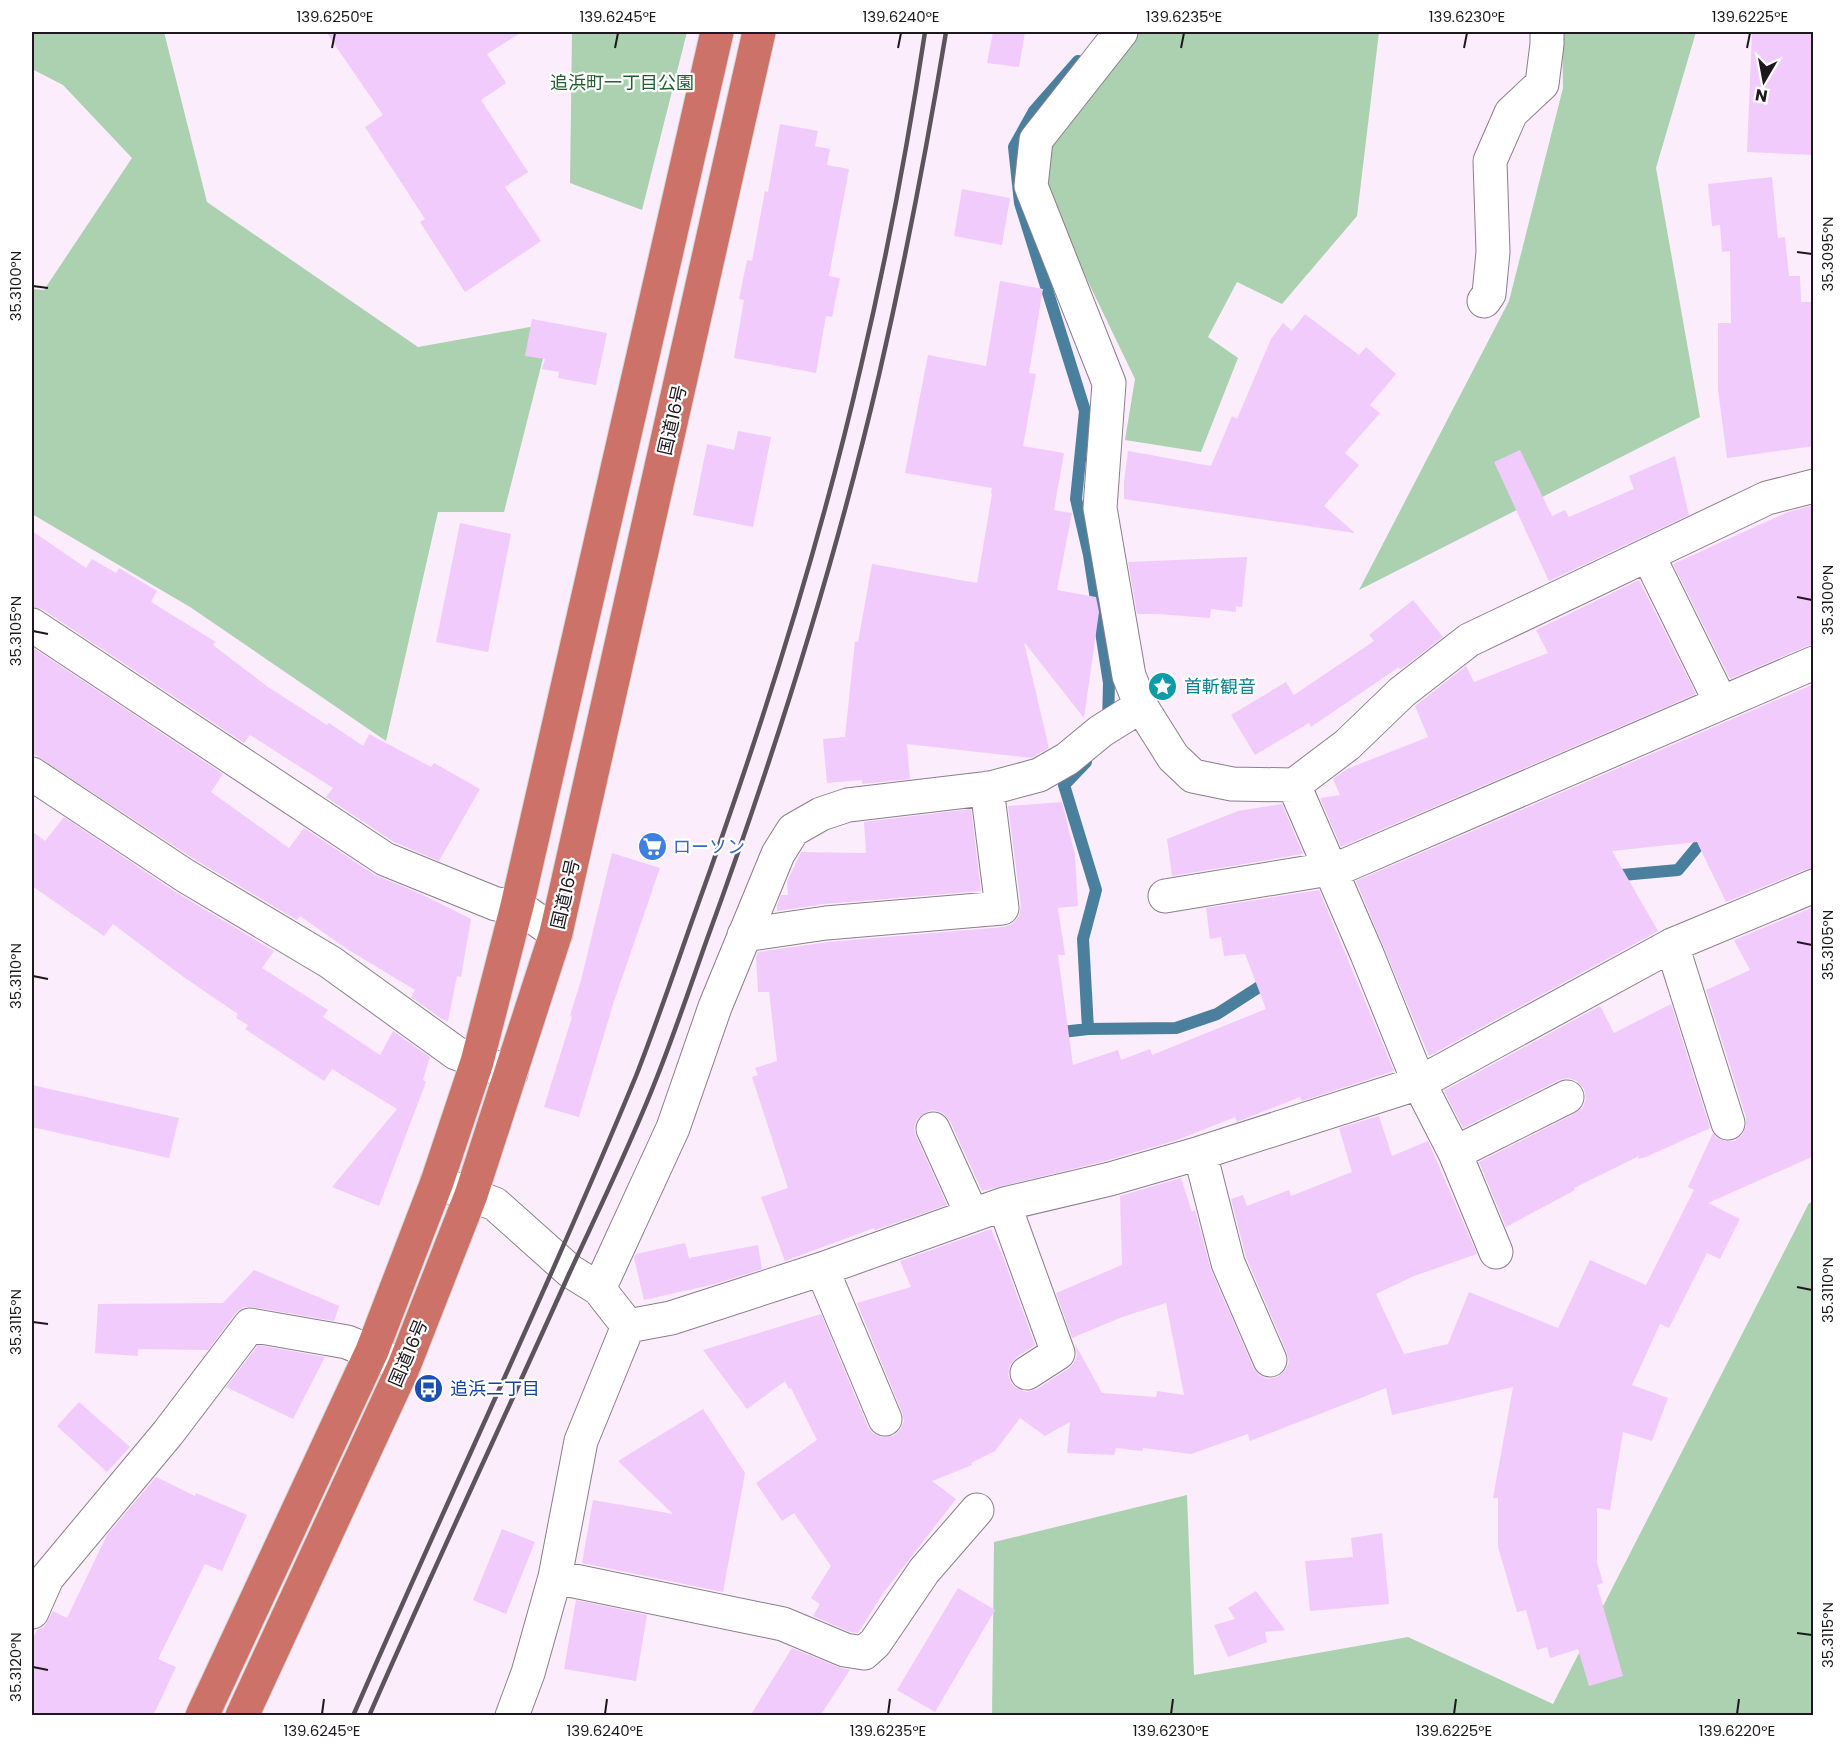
<svg xmlns="http://www.w3.org/2000/svg" width="1845" height="1747" viewBox="0 0 1845 1747" font-family="Poppins,'Noto Sans JP',sans-serif">
	<style>
		.green { fill: #acd1b0 }
		.lines { fill: none; stroke-linecap: round; stroke-linejoin: round }
		.stream { stroke: #4a809d; stroke-width: 12 }
		.building { fill: #f1cbfc }
		.minor-casing { stroke: #8b7e8b; stroke-width: 35 }
		.highway-casing { stroke: #d6d5d6; stroke-width: 35 }
		.minor { stroke: #fff; stroke-width: 33 }
		.highway { stroke: #cc7268; stroke-width: 33 }
		.rail { stroke: #5c545c; stroke-width: 4.5 }
		.ticks { fill: none; stroke: #1d181d; stroke-width: 2 }
		.labels { text-anchor: middle; dominant-baseline: central; stroke-width: 4.5; stroke-linejoin: round; paint-order: stroke }
		.park-label { font-size: 18px; fill: #1f5e2d; stroke: #fff }
		.street-label { font-size: 18px; fill: #1d181d; stroke: #fff }
		.culture-label { font-size: 18px; fill: #0d838f; stroke: #fff; text-anchor: start }
		.shop-label { font-size: 18px; fill: #366cbe; stroke: #fff; text-anchor: start }
		.transit-label { font-size: 18px; fill: #164399; stroke: #fff; text-anchor: start }
		.neatline { fill: none; stroke: #1d181d; stroke-width: 2 }
		.ticks-label { font-size: 15px; text-anchor: middle; fill: #1d181d }
	</style>
	<rect width="100%" height="100%" fill="#fbedfb"/>
	<path class="green" d="M32,32h132l43,170 211,145 134,-24 -48,189h-66l-52,229 -196,-134 -158,-93v-225l12,1 88,-132 -69,-73 -31,-16z
		M572,32h115l-45,178 -72,-27z
		M1134,32h245l-22,184 -75,88 -45,-22 -29,55 30,21 -37,94 -76,-12 10,-61 -95,-197 15,-50z
		M1562,32h134l-40,136 44,249 -341,173 150,-289 54,-213z
		M1813,1202v513l-821,1 2,-174 193,-47 7,180 214,-38 145,67 256,-501z"/>
	<g class="lines">
		<path class="stream" d="M1078,61l-44,50 -20,36 6,56 65,208 -9,88 13,56 20,128 -1,40
			M1086,762l-22,23 32,105 -13,49 5,90
			M1611,876l67,-6 30,-36
			M1054,1033l34,-4 88,-1 41,-14 53,-34"/>
	</g>
	<path class="building" d="M326,32h196l-35,22 19,29 -25,17 47,72 -23,15 36,54 -76,51 -45,-70 5,-3 -60,-92 18,-12z
		M993,32h32l-6,35 -32,-4z
		M1752,32h62v123l-67,-3z
		M780,124l38,7 -3,15 15,3 -3,16 22,4 -20,107 11,2 -8,39 -6,-1 -10,57 -82,-15 10,-58 -5,-1 8,-39 5,1 13,-70 3,1z
		M1772,177l6,61 7,-1 4,39h11l1,26h13v144l-87,12 -9,-68v-67h13l-1,-72 -8,1 -2,-27 -8,1 -4,-42z
		M962,189l48,9 -8,47 -48,-9z
		M1000,281l43,8 -14,84 7,1 -13,72 41,7 -10,57 18,3 -15,77 39,7 3,15 -15,106 -60,-76 25,106 -18,10 -124,-14 3,35 -48,5v-4l-35,3 -4,-44 22,-2 10,-96 3,1 14,-78 105,19 15,-89 -1,-1 1,-5 -87,-15 23,-118 58,11z
		M1305,314l54,41 7,-8 30,27 -26,31 10,8 -35,40 14,12 -35,41 31,27 -231,-34v-17l4,-31 83,15 21,-50 5,3 34,-80 12,-16 9,8z
		M532,319l75,14 -11,52 -38,-7 1,-6 -17,-3 3,-10 -20,-3z
		M738,431l33,6 -18,90 -60,-12 14,-71 27,6z
		M1520,450l32,66 13,-6 4,7 65,-28 -5,-13 46,-20 14,59 -140,66 -55,-119z
		M1814,505v140l-7,1 -77,33 -57,-115 115,-52z
		M460,523l51,11 -23,118 -52,-10z
		M32,531l54,37 6,-9 24,14 3,-5 38,23 -6,11 65,40 -3,3 55,42 59,38 2,-2 34,23 6,-12 62,33 3,-4 46,26 -41,72 -45,-19 -68,-45 7,-9 -83,-53 -6,8 -202,-134 -10,-2z
		M1247,557l-5,50 -6,-1v6l-25,-3 -1,9 -52,-4h-21l-9,-52z
		M1639,580l57,114 -355,153 -21,-49 20,-3 -7,-16 14,-10 81,-32 -13,-31 51,-40 8,16 74,-29 -12,-23z
		M1413,600l30,37 -43,33 -1,-3 -88,60 -2,-4 -54,32 -24,-40 55,-33 8,13 80,-54 -5,-6z
		M32,647l191,127 -12,18 78,56 15,-20 71,47 46,19 50,25 -10,58 -4,-1 -9,45 -6,-2 -31,-22 4,-7 -68,-41 -47,-33 -3,4 -103,-61 -162,-106z
		M1814,684v184l-7,1 -81,33 -29,-60 -85,9 46,80 -229,125 -73,-175z
		M1062,802l13,53 3,51 -20,2 7,47h-7l15,110 45,-15 3,10 29,-11 2,6 114,-46 -21,-55 -21,2 -3,-19 -11,2 -4,-31 113,-18 75,181 -92,30 -2,-4 -63,25 -2,-5 -58,23 -72,21 -123,30 -32,-70 -7,-8 -9,-3 -8,2 -9,7 -3,9 2,8 31,69 -72,25 -1,-2 -89,33 -24,-64 27,-9 -36,-111 6,-2 -3,-7 22,-7 -8,-69h-11l-2,-35 2,-5 70,-10 176,-15 8,-3 7,-8 2,-10 -13,-100z
		M1282,804l21,50 -131,22 -5,-37 71,-28z
		M971,809l10,82 -157,13 -47,7v-5l4,-11h7l-1,-13 14,-30 65,1 -2,-31z
		M64,817l110,74 100,60 -12,17 66,42 -5,7 57,38 13,-24 37,26 -7,23 3,2 -47,124 -47,-19 65,-78 -65,-40 -8,12 -79,-52 3,-4 -12,-7 2,-4 -53,-36 -72,-54 -9,12 -72,-50v-55l13,10z
		M612,853l48,15 -45,130 -36,119 -35,-10 28,-90 -2,-1 11,-36z
		M1814,907v249l-106,47 32,16 -20,40 -13,-6 -38,75 -9,-4 -28,61 36,13 -16,43 -29,-9 -13,78 -13,-2v54l6,21 -6,2 26,91 -34,10 -11,-37 -28,9 -3,-11 -10,3 -11,-40 -9,2 -19,-65v-49h-5l20,-111 -121,28 -6,-27 -136,53 -2,-7 -57,20 -48,-6 -1,3 -26,-3 -2,7 -47,-2 3,-31 -25,14 -25,-18 -25,33 -24,12 1,2 -40,16 24,18 -72,93 -26,41 -8,-1 -37,-16 7,-12 -9,-6 20,-32 -37,-53 -12,8 -26,-38 61,-43 -26,-52 -2,1 -4,-8 -38,28 -44,-59 118,-36 47,113 5,7 9,3 11,-1 7,-6 4,-9 -2,-9 -45,-109 54,-16 -11,-26 91,-32 12,28 32,88 -18,12 -7,8 -2,10 3,8 7,6 9,3 10,-3 31,-20 6,-6 3,-8 -2,-11 27,49 54,4 1,-6 27,4 -18,-92 -44,14 -50,21 -16,-45 66,-28 -2,-69 61,-18 11,34 3,-2 16,60 42,97 6,8 9,4 9,-2 8,-6 4,-9 -2,-9 -41,-96 -15,-58 12,-4 4,11 42,-16 2,6 61,-24 -13,-44 40,-12 13,40 36,-15 49,113 -63,22 -38,18 28,60 44,-10 21,-52 89,36 32,-68 56,25 48,-95 -6,-3 25,-54 3,4 9,4h9l8,-6 4,-9v-9l-40,-127 44,-20 -16,-30z
		M1671,1004l39,124 -64,29 -8,2 1,-3 -65,32 1,2 -69,37 -27,-65 97,-49 7,-6 3,-8 -2,-10 -7,-8 -9,-3 -9,2 -96,48 -19,-37 156,-85 14,27z
		M32,1085l147,33 -10,40 -137,-31z
		M685,1243l4,15 69,-13 4,24 -47,15 -71,16 -10,-42 2,-4z
		M254,1270l85,36 -5,15 -81,-14h-9l-9,7 -27,36 -70,-1v7l-43,-3 3,-49 125,-1z
		M258,1345l67,12 -32,62 -67,-32z
		M79,1402l51,45 -23,25 -50,-46z
		M703,1409l42,64 -22,119 -141,-29 11,-63 80,14 -55,-53z
		M156,1477l39,19 1,-3 51,22 -25,56 -17,-7 -47,95 18,8 -23,49h-121v-76l5,-10 7,-3 9,-16 14,7 40,-83z
		M502,1529l33,13 -29,72 -33,-14z
		M1382,1533l7,71 -79,7 -5,-50 48,-4 -2,-19z
		M958,1588l37,22 -60,102 -38,-22z
		M1256,1591l29,39 -20,2 2,10 -39,15 -14,-32 21,-6 -7,-11z
		M576,1600l71,15 -11,66 -72,-12z
		M792,1648l46,19 12,3 -30,46h-70z"/>
	<g class="lines">
		<defs>
			<path id="minor" d="M1484,301l5,-7 4,-42 -3,-91 21,-48 31,-29 5,-40v-12
				M1648,555l72,146
				M32,625l353,234 111,45 21,2 39,27
				M1141,706l32,51 20,19 39,8 62,1 53,-40 55,-53 67,-52 298,-142 47,-12
				M32,774l152,101 146,87 126,91 55,20
				M1294,785l73,169 52,129 36,70 41,99
				M1330,872l484,-209
				M1165,896l164,-27
				M744,935l82,-12 176,-15 -15,-120
				M1672,945l56,178
				M933,1129l39,86
				M1200,1153l28,110 42,97
				M1455,1153l112,-56
				M437,1182l58,22 75,67 29,18 29,37 43,-8 151,-49 182,-65 106,-25 90,-26 219,-70 253,-138 142,-59
				M1004,1204l54,149 -31,20
				M822,1269l63,150
				M599,1289l74,-161 42,-121 63,-153 15,-24 28,-16 27,-9 143,-17 48,-13 28,-16 34,-28 40,-25 -12,-30 -29,-168 9,-125 -78,-197 5,-46 85,-108
				M555,1577l228,47 62,26 19,3 11,-10 49,-72 53,-61
				M32,1612l15,-34 121,-145 82,-108 97,17 57,24
				M512,1716l16,-43 27,-96 26,-136 47,-115"/>
			<path id="highway" d="M202,1716l170,-365 65,-169 40,-120 40,-156 200,-874
				M242,1716l162,-350 67,-171 85,-262 203,-901"/>
		</defs>
		<use href="#minor" class="minor-casing"/>
		<use href="#highway" class="highway-casing"/>
		<use href="#minor" class="minor"/>
		<use href="#highway" class="highway"/>
		<path class="rail" d="M353,1716c93,-214 194,-425 283,-640 22,-56 41,-113 61,-169 64,-177 122,-357 164,-541 26,-110 47,-222 64,-334
			M369,1716c65,-149 134,-295 200,-442 30,-65 62,-130 88,-197 18,-45 33,-90 49,-135 68,-186 128,-374 173,-567 26,-113 48,-228 67,-343"/>
	</g>
	<path class="ticks" d="M332,48l3,-15M615,48l3,-15M898,48l3,-15M1181,48l3,-15M1464,48l3,-15M1747,48l3,-15M1797,252l15,2M33,286l15,2M1797,597l15,3M33,631l15,3M1797,942l15,3M33,976l15,3M1797,1287l15,3M33,1322l15,2M1797,1633l15,2M33,1667l15,3M322,1714l2,-15M605,1714l2,-15M888,1714l2,-15M1171,1714l2,-15M1454,1714l2,-15M1737,1714l2,-15"/>
	<defs>
		<symbol id="sight-disc" viewBox="-11 -11 22 22"><circle r="9.5" fill="#0f9aa8" stroke="#fff"/><path d="M0-6L1.8-2.2L6-1.7L2.9 1.2L3.7 5.4L0 3.3L-3.7 5.4L-2.9 1.2L-6-1.7L-1.8-2.2Z" fill="#fff"/></symbol>
		<symbol id="supermarket-disc" viewBox="-11 -11 22 22"><circle r="9.5" fill="#3f7fe0" stroke="#fff"/><path d="M-6-5.5h2.5l.6 2H6L4.5 2H-2.5L-4.4-4H-6ZM-1.5 3.2a1.3 1.3 0 1 0 .1 0ZM3 3.2a1.3 1.3 0 1 0 .1 0Z" fill="#fff"/></symbol>
		<symbol id="bus-disc" viewBox="-11 -11 22 22"><circle r="9.5" fill="#1a4fb4" stroke="#fff"/><path d="M-5-6H5V4H4V6H2V4H-2V6H-4V4H-5ZM-3.5-4V0h7V-4ZM-3.5 1.2v1.5H-2V1.2ZM2 1.2v1.5H3.5V1.2Z" fill="#fff"/></symbol>
	</defs>
	<g fill-rule="evenodd">
		<use href="#sight-disc" x="1146" y="670" width="33" height="33"/>
		<use href="#supermarket-disc" x="636" y="830" width="33" height="33"/>
		<use href="#bus-disc" x="412" y="1372" width="33" height="33"/>
	</g>
	<g class="labels">
		<g class="park-label">
			<text x="622" y="82">追浜町一丁目公園</text>
		</g>
		<g class="street-label">
			<text transform="translate(672 420) rotate(-77)">国道16号</text>
			<text transform="translate(565 894) rotate(-77)">国道16号</text>
			<text transform="translate(408 1353) rotate(-67)">国道16号</text>
		</g>
		<g class="culture-label">
			<text x="1184" y="686">首斬観音</text>
		</g>
		<g class="shop-label">
			<text x="673" y="846">ローソン</text>
		</g>
		<g class="transit-label">
			<text x="450" y="1388">追浜二丁目</text>
		</g>
	</g>
	<rect width="1845" height="1747" fill="none" stroke="#ffffff" stroke-width="66"/>
	<g transform="translate(1764 81) rotate(190)" stroke="#ffffff" stroke-width="4.5" paint-order="stroke">
	<path d="M0-4.5L10 22L0 15L-10 22Z" fill="#1d181d"/>
	<text y="-9" font-size="16" font-weight="bold" text-anchor="middle" fill="#1d181d">N</text>
	</g>
	<rect x="33" y="33" width="1779" height="1681" class="neatline"/>
	<g class="ticks-label">
		<text x="335" y="22">139.6250°E</text>
		<text x="618" y="22">139.6245°E</text>
		<text x="901" y="22">139.6240°E</text>
		<text x="1184" y="22">139.6235°E</text>
		<text x="1467" y="22">139.6230°E</text>
		<text x="1750" y="22">139.6225°E</text>
		<text transform="translate(1828 254) rotate(-90)" y="5">35.3095°N</text>
		<text transform="translate(16 286) rotate(-90)" y="5">35.3100°N</text>
		<text transform="translate(1828 600) rotate(-90)" y="5">35.3100°N</text>
		<text transform="translate(16 631) rotate(-90)" y="5">35.3105°N</text>
		<text transform="translate(1828 945) rotate(-90)" y="5">35.3105°N</text>
		<text transform="translate(16 976) rotate(-90)" y="5">35.3110°N</text>
		<text transform="translate(1828 1290) rotate(-90)" y="5">35.3110°N</text>
		<text transform="translate(16 1322) rotate(-90)" y="5">35.3115°N</text>
		<text transform="translate(1828 1635) rotate(-90)" y="5">35.3115°N</text>
		<text transform="translate(16 1667) rotate(-90)" y="5">35.3120°N</text>
		<text x="322" y="1736">139.6245°E</text>
		<text x="605" y="1736">139.6240°E</text>
		<text x="888" y="1736">139.6235°E</text>
		<text x="1171" y="1736">139.6230°E</text>
		<text x="1454" y="1736">139.6225°E</text>
		<text x="1737" y="1736">139.6220°E</text>
	</g>
</svg>
